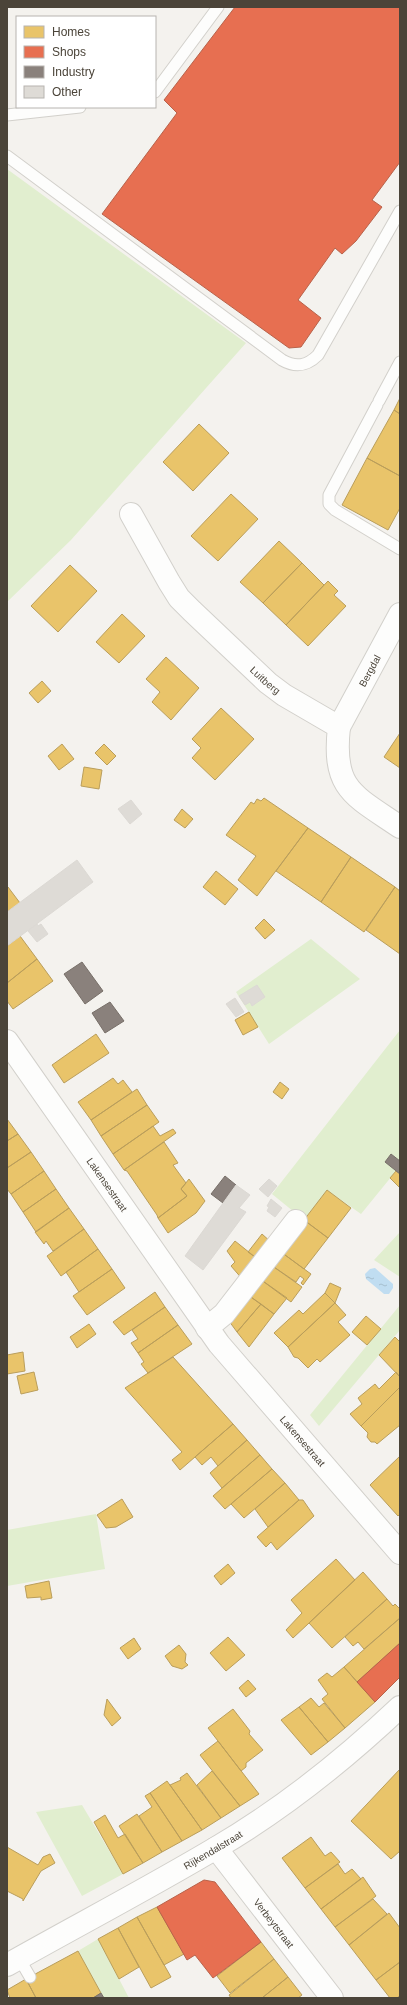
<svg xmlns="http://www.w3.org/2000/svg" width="407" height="2005" viewBox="0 0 407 2005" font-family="Helvetica,sans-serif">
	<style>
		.green { fill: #e1eecf }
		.water { fill: url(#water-ripples) }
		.homes { fill: #e9c46a; stroke: #ba9e5b }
		.shops { fill: #e76f51; stroke: #b8624a }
		.industry { fill: #8a817c; stroke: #776f68 }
		.building { fill: #dedbd6; stroke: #dcd9d4 }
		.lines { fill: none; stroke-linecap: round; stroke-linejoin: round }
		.service-casing { stroke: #d2d0cb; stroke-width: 13 }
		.minor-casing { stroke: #d2d0cb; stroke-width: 24 }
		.service { stroke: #fdfdfc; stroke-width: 11 }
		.minor { stroke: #fdfdfc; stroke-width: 22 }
		.labels { text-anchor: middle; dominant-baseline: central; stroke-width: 4; stroke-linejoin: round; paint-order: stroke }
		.street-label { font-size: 10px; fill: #4b4439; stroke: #fff }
	</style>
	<defs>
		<pattern id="water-ripples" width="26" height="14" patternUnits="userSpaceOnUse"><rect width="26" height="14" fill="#c0ddf1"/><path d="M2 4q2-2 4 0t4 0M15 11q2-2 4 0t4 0" fill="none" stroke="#a6bfcf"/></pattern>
	</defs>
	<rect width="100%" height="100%" fill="#f4f2ee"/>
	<path class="green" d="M7,169l239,174 -175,197 -64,62z
		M311,939l49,40 -91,65 -33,-52z
		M400,1030v131l-9,-7 -5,8 10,9 -35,43 -34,-24 -23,30 -32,-26z
		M400,1232v45l-26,-17z
		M400,1305v25l-81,96 -9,-11z
		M96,1514l9,55 -98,17v-56z
		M82,1805l41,69 -41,22 -46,-84z
		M98,1939l31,59h-25l-26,-47z"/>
	<path class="water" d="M375,1268l18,16v4l-4,6h-5l-18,-15 -1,-5 5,-5z"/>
	<path class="homes" d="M400,398v16l-6,-4z
		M394,410l6,4v62l-33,-18z
		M199,424l30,29 -36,38 -30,-29z
		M367,458l33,18v32l-12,22 -46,-25z
		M231,494l27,25 -40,42 -27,-25z
		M279,541l23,22 -39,40 -23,-21z
		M302,563l22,22 -38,40 -23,-22z
		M70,565l27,26 -39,41 -27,-26z
		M328,581l10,10 -4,4 12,11 -38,40 -22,-21z
		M122,614l23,22 -26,27 -23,-21z
		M166,657l33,31 -28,32 -19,-18 8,-10 -14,-13z
		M42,681l9,10 -13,12 -9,-10z
		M221,708l33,31 -39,41 -23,-22 9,-10 -9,-9z
		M400,733v35l-16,-11z
		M62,744l12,15 -15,11 -11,-14z
		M104,744l12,12 -9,9 -12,-12z
		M84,767l18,3 -3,19 -18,-3z
		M264,798l44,30 -51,68 -19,-16 18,-24 -30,-21 25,-33 3,2 3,-5 4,2z
		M182,809l11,10 -8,9 -11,-8z
		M308,828l43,29 -30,45 -45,-31z
		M351,857l44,30 -31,45 -43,-30z
		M216,871l22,18 -13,16 -22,-18z
		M8,887l12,16 -13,9v-24z
		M395,887l5,4v63l-34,-24z
		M264,919l11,11 -10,9 -10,-11z
		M20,936l17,23 -30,24v-37z
		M37,959l16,22 -40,28 -6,-8v-18z
		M249,1012l9,15 -15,8 -8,-15z
		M96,1034l13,19 -45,30 -12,-18z
		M113,1078l5,6 5,-4 9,12 -41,28 -13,-18z
		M280,1082l9,7 -7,10 -9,-7z
		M137,1089l10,16 -46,31 -10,-16z
		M147,1105l12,17 -46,32 -12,-18z
		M7,1119l11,15 -11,7z
		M153,1126l7,10 13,-7 3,4 -52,37 -11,-16z
		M18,1134l13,18 -24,16v-27z
		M164,1142l14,21 -5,2 13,18 -5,6 6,7 -29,22 -1,-3 -30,-44 -3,-1z
		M31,1152l13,19 -33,23 -4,-5v-21z
		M44,1171l12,18 -33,23 -12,-18z
		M396,1171l4,3v14l-10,-10z
		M189,1179l16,22 -9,12 -28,20 -10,-15 29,-22 -6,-7z
		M56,1189l13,19 -33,24 -13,-20z
		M327,1190l24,18 -23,30 -24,-18z
		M69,1208l15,21 -31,22 -7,-10 -2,3 -9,-12z
		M304,1220l24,18 -24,31 -23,-17z
		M84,1229l14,20 -37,27 -14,-20z
		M262,1234l10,9 -13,17 -11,-8z
		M235,1241l25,20 -16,20 -13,-15 4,-4 -8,-11z
		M98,1249l14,20 -33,23 -13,-20z
		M281,1252l30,22 -8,11 -2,-2 3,-4 -4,-3 -4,6 -25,-17z
		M271,1265l31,22 -11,15 -31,-23z
		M112,1269l13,19 -38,27 -14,-19z
		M260,1279l27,19 -13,16 -26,-19z
		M330,1283l11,5 -6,15 -10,-10z
		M155,1292l10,15 -41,28 -11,-13z
		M325,1293l10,10 -47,44 -14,-14 25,-23 4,4z
		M248,1295l13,9 -24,28 -8,-11z
		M335,1303l11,12 -8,7 12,13 -30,27 -3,-3 -9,9 -10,-10 -4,-1 -6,-10z
		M261,1304l13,10 -25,33 -12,-15z
		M165,1307l13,18 -40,28 -7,-10 7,-4 -6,-9z
		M366,1316l15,13 -14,16 -15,-13z
		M89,1324l7,10 -19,14 -7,-11z
		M178,1325l14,19 -44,29 -7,-9 3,-2 -6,-9z
		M395,1337l5,5v35l-21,-22z
		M23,1352l2,19 -18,3v-19z
		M173,1357l60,67 -53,46 -8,-10 10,-8 -57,-64z
		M34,1372l4,18 -17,4 -4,-18z
		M396,1372l4,5v10l-39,39 -11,-12 12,-10 -4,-6 17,-14 4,5z
		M400,1387v38l-23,19 -2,-2h-4l-4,-5 1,-4 -7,-7z
		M233,1424l14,16 -29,26 -7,-9 -9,8 -7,-8z
		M247,1440l13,15 -38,33 -12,-15z
		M260,1455l12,14 -47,40 -12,-13z
		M400,1456v58l-2,2 -28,-31z
		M272,1469l13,14 -41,35 -13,-14z
		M285,1483l14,17 -31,27 -13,-18z
		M122,1499l11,18 -17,10 -10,1 -9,-13z
		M299,1500h4l11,16 -37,34 -6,-8 -5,5 -9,-10z
		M336,1559l19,21 -62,58 -7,-8 16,-17 -11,-13z
		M228,1564l7,9 -14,12 -7,-9z
		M363,1572l24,27 -55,49 -23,-25z
		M49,1581l3,17 -11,2v-3l-14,1 -2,-12z
		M387,1599l6,7 2,-2 5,5v9l-36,31 -6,-7 -5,4 -8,-9z
		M400,1618v25l-43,39 -13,-15z
		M228,1637l17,18 -19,16 -16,-18z
		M134,1638l7,11 -13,10 -8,-11z
		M179,1645l7,9 -1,8 3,3 -6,4 -10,-3 -7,-10z
		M344,1667l31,35 -30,26 -23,-29 6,-5 -10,-14 9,-7 5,4z
		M248,1680l8,9 -10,8 -7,-9z
		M311,1698l8,9 5,-4 21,25 -17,14 -29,-35z
		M107,1699l14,19 -9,8 -8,-11z
		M299,1707l29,35 -17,13 -30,-35z
		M233,1709l17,22 -1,3 14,16 -17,13v4l-5,4 -33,-43z
		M218,1741l41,53 -19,12 -40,-51z
		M400,1769v82l-9,8 -40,-38z
		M212,1771l28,35 -19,12 -24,-33z
		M187,1773l34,45 -19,12 -32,-45 11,-5 -1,-2z
		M167,1781l35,49 -20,11 -32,-48z
		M150,1793l32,48 -20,11 -23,-36 13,-9 -7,-11z
		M137,1814l25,38 -19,11 -24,-37z
		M105,1815l13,23 7,-4 18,29 -20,11 -29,-52z
		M311,1837l14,19 6,-4 9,10 -35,26 -23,-30z
		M7,1847l31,18 5,-8 7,-3 5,9 -14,8 -18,30v-2l-16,-8z
		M338,1864l7,10 7,-5 9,10 -40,30 -16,-21z
		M363,1877l13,19 -41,31 -14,-18z
		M373,1899l14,15 -38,31 -14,-18z
		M157,1907l27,47 -20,11 -27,-48z
		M389,1913l11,15v34l-24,18 -27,-35z
		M137,1917l34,60 -20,11 -33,-60z
		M118,1928l21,39 -20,12 -21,-40z
		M261,1942l13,17 -44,34 -13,-17z
		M78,1951l23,42 -8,5h-57l-10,-19z
		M274,1959l14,18 -26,21h-31l-2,-3z
		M400,1962v33l-3,3h-7l-14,-18z
		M288,1977l14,18 -4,3h-36z
		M26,1979l10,19h-26l-3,-8z"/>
	<path class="shops" d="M235,7h165v155l-28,38 10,7 -26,34 -14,13 -7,-6 -37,52 23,18 -20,29 -12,1 -187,-134 75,-101 -13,-13z
		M400,1643v34l-25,25 -18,-20z
		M204,1880l11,2 46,60 -48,36 -18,-23 -8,5 -30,-53z"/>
	<path class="industry" d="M82,962l21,29 -18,13 -21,-30z
		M110,1002l14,19 -19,12 -13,-20z
		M391,1154l9,7v13l-15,-12z
		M225,1176l11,9 -13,18 -12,-9z
		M101,1993l3,5h-11z"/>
	<path class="building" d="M131,800l11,14 -12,10 -12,-15z
		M77,860l16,22 -86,64v-34z
		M37,924l1,2 3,-2 7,10 -11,8 -9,-11z
		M257,985l8,12 -13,9 -2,-4 -5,3 -6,-9z
		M235,998l9,14 -8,5 -10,-13z
		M269,1179l8,7 -9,11 -9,-8z
		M236,1185l14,10 -11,13 7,4 -43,58 -18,-14z
		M271,1199l11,9 -7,9 -8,-6 2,-4 -2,-1z"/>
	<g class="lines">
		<defs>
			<path id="service" d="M155,92l63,-85
				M7,115l73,-8
				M7,156l275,204c14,8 25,6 36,-5l82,-144
				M379,401l21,-39
				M377,405l-48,90v9l6,6 65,39
				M19,1958l11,19"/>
			<g id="minor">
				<path id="s1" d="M131,514l38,68 10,16 13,13 76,72 16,12 55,32c-7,62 14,68 61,100"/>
				<path id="s2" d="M339,727l61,-113"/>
				<path id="s3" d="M7,1041l212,303 181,209"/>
				<path d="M207,1328l17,-14 72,-93"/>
				<path id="s4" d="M216,1848l116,150"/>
				<path id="s5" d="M7,1965c69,-39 140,-76 209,-117 65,-38 129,-89 184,-141"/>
			</g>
		</defs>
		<use href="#service" class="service-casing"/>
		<use href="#minor" class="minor-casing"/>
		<use href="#service" class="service"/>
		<use href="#minor" class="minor"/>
	</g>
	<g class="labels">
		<g class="street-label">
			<text stroke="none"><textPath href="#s2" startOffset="64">Bergdal</textPath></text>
			<text stroke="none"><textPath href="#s1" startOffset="216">Luitberg</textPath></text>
			<text stroke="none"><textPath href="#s3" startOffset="175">Lakensestraat</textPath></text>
			<text stroke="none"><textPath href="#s3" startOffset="498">Lakensestraat</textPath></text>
			<text stroke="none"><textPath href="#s5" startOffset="236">Rijkendalstraat</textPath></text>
			<text stroke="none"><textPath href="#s4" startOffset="95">Verbeytstraat</textPath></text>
		</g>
	</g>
	<rect width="407" height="2005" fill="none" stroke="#4b4439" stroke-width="16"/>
	<rect x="16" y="16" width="140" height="92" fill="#ffffff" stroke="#b7b4b0"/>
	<rect x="24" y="26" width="20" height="12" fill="#e9c46a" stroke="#b7b4b0"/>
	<text x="52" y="36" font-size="12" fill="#4b4439">Homes</text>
	<rect x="24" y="46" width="20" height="12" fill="#e76f51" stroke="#b7b4b0"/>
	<text x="52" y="56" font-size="12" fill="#4b4439">Shops</text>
	<rect x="24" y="66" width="20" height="12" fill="#8a817c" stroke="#b7b4b0"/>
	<text x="52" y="76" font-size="12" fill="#4b4439">Industry</text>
	<rect x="24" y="86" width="20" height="12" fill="#dedbd6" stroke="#b7b4b0"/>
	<text x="52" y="96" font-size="12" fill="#4b4439">Other</text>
</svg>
